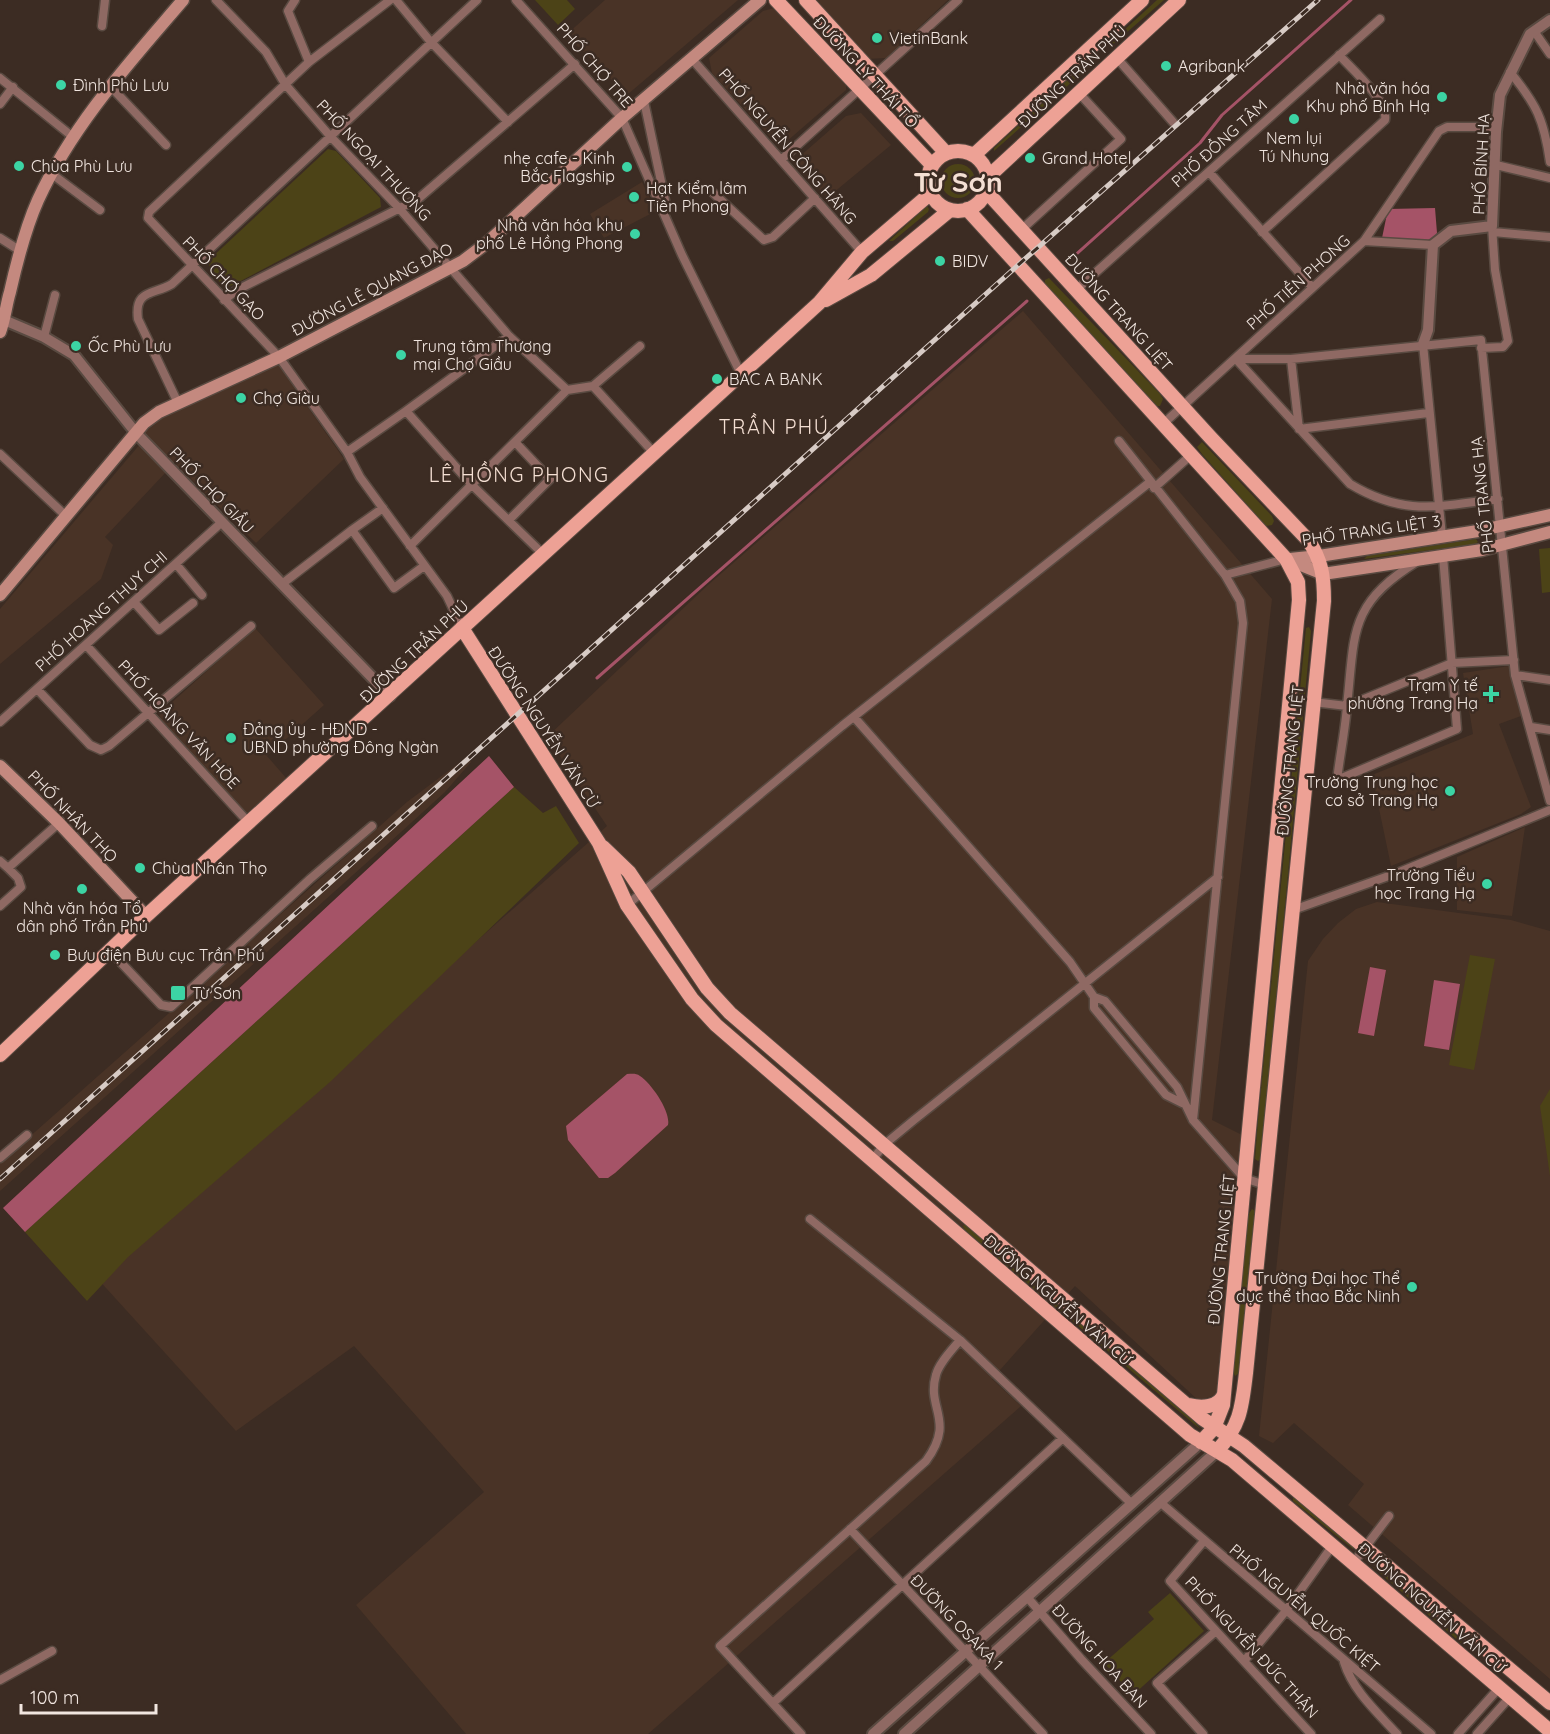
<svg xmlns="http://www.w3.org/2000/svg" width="1550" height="1734" viewBox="0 0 1550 1734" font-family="Quicksand,sans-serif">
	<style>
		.built { fill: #493326 }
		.green { fill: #4c4317 }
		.water { fill: #a55367 }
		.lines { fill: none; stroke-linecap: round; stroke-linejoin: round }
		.stream { stroke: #a55367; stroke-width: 3 }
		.minor-casing { stroke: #594a41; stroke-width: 11 }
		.tertiary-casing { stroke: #594a41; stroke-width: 14 }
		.secondary-casing { stroke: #594a41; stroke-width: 15 }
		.primary-casing { stroke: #594a41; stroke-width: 16 }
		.minor { stroke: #8f6963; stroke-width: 8 }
		.tertiary { stroke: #8f6963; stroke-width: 10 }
		.secondary { stroke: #c4897f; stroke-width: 12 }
		.primary { stroke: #eda195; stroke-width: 14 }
		.rail-casing { stroke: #d7cbc5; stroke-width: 5 }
		.rail { stroke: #3c2c23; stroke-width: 3; stroke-dasharray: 9; stroke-linecap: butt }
		.poi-dot { fill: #3cd4a4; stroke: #3c2c23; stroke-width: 2 }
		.labels { text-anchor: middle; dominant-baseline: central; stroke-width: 5; stroke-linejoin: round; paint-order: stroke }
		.poi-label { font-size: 16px; fill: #f1e6e0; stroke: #3c2c23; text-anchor: start }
		.street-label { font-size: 16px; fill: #f1e6e0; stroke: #3c2c23 }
		.quarter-label { font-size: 20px; letter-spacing: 1.5px; fill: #f4dfd3; stroke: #3c2c23 }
		.town-label { font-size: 28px; font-weight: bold; fill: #f4dfd3; stroke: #3c2c23 }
	</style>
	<rect width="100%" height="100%" fill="#3c2c23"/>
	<path class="built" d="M605,0h133l-111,95 -61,-60z
		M813,0h135l-62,58 -20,1z
		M778,7l68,74v9l-60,52 -12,-1 -62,-68 -3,-15 54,-47z
		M861,113l30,32 -64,53 -28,-32v-9l47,-41z
		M642,182l14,29 -52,27 -14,-24z
		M1023,311l249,288 -60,521 32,16 -27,258 -18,7 -124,-115 -83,93 29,27 -373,328h-182l-110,-129 128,-113 -130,-146 -118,85 -140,-154 511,-451 -60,-89 161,-152z
		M277,363l67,96 -88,84 -112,-110 31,-25z
		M141,443l26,28 -62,66 8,8 -12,34 -101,85v-55z
		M255,628l69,77 -57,51 20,23 -40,36 -88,-95 1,-7z
		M1509,666l12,50 -22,8 32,83 -10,7 -130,52 -19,-91 101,-41 -10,-61z
		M467,757l4,5 -26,30 -44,40 -401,359v-28l407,-361z
		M1525,827l-13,89 -55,-6v-53z
		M1377,902l134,18 39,11v748l-202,-174 16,-21 -70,-61 -21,20 -14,-7 49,-475 15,-22 15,-16 18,-14z"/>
	<path class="green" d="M535,0h32l8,9 -17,16z
		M1157,0h7l-54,47v-4z
		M1088,61l3,1v3l-97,86v-3z
		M328,149l8,2 44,47 1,9 -148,78 -9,2 -15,-17v-10z
		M941 181a17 17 0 1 1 34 0a17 17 0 1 1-34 0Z
		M927,206l2,3 -1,3 -35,29h-4z
		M1049,278l111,116 3,5 -3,7h-6l-109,-121v-5z
		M1202,442l70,74 2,5 -2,4 -6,1 -64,-72 -5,-7z
		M1476,539l2,3 -3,2 -111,15 3,-3z
		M1550,548v44l-8,1 -3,-44z
		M1309,627l2,4 -50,528 -3,2 -3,-2 3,-39 48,-492z
		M514,787l29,26 13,-7 23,37 -249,239 -202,175 -41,44 -62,-69z
		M1470,955l25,4 -21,111 -25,-5z
		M1550,1089v87l-10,-70z
		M1252,1209l3,2 -16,162 -4,3 -2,-5 15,-156z
		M965,1224l229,197 6,8 -235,-199 -2,-4z
		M1293,1497l60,49v3l-60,-48z
		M1373,1567h4l89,77h-4z
		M1170,1593l34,38 -71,64 -29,-32 50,-44 -6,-7z"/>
	<path class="water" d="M1435,208l2,25 -3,6 -7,3 -45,-4 6,-29z
		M489,756l25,31 -489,445 -22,-24z
		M1370,967l16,3 -12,66 -16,-3z
		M1434,980l26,4 -11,66 -25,-4z
		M627,1074c5,0 9,-1 13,2 12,8 31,36 28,49l-53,48 -7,5h-9l-31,-38 -2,-14z"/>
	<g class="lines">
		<path class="stream" d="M1072,258l128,-115 22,-28 129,-115
			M597,678l430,-377"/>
		<defs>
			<path id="minor" d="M216,0l50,52 19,32 45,52 69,72 110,128 -103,75 65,73 72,70
				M295,0l-7,11 21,51
				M390,0l-81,62 -160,150 -1,6 131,139 68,95 13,25 87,119 15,32
				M396,0l34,41 78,81
				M516,0l106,118 60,137 59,119
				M102,26l3,-26
				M1534,31l16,23
				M1116,57l57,65
				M692,59l170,193
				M1510,72c27,33 34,48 40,90
				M0,78l73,59
				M110,86l56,59
				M644,101l22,104
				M0,104l13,-17
				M781,160l177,-160
				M1496,165l54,13
				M1209,172l103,115
				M52,174l48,36
				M710,190l54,50 9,-3 42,-39
				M1021,230l100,-91 -43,-47
				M1262,232l123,-112c4,-18 -33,-51 -46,-65
				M1493,232l57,5
				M0,238l19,12
				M1364,241l69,4
				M1076,290l304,-271
				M224,300l13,-10 181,-91 157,-135
				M509,336l58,54
				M44,337l11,-42
				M1423,344l19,192
				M1481,348l22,-1 5,-6 -13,-71 -3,-44
				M1236,359h55l190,-19 34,335 35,126
				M1236,359l114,125c55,33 88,22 148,15
				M1291,359l8,70 129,-16
				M593,386l61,67
				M567,390l26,-4 47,-40
				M178,403l-40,-84c-4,-30 16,-24 34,-35l305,-284
				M1163,424l201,-183 75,-110 8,-4h49
				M1119,441l106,134 15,26 3,22 -50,497
				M347,452l59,-41
				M0,454l66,62
				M1154,488l36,-32
				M383,508l-31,22 42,58 30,-22
				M509,520l41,-41 -35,-37
				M410,546l157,-156
				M176,564l26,31
				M1225,575l61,-16
				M282,584l70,-54
				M134,602l25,28 34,-27
				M86,645l164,179
				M1515,675l35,5
				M37,689l53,56 11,5 8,-4 142,-120
				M1313,702l34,4 105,-43 62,-3
				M854,717l216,245 24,35v11l72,87 16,8
				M0,722l222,-200
				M1531,727l19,3
				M1337,780l120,-51 -14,-173
				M1337,780c3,-25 8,-49 10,-74 8,-73 1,-102 71,-145
				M0,861l8,7
				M627,905l215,-179 308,-244
				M0,906l21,-19 -3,-9 -10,-10 51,-45
				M1293,910l104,-37 153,-63
				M110,951l51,54 10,2 139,-128 62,-53
				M1094,997l11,4 72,86 16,33 51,58 21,7
				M0,1158l27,-23
				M872,1160l13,-16 29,-24 304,-243
				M810,1219l150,121 172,164
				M1161,1503l270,231
				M850,1529l193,205
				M1204,1541l-34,40 141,153
				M1354,1562l35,-46
				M1027,1597l54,62 70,75
				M1245,1660l40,-48 48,-67
				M1344,1662c9,29 33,50 53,72
				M0,1680l52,-29
				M773,1703l290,-265
				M801,1734l-81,-88 206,-185c30,-41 0,-52 10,-86 3,-12 16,-25 24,-35
				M1203,1734l-46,-51 59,-52
				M1458,1734l41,-46
				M1477,1734l33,-37"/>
			<path id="tertiary" d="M4,320l40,17 30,18 62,78 254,263
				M1423,344l5,-14 5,-85 18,-14 41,-5 4,-94 4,-37 30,-61 20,-14
				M873,1734l328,-292
				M904,1734l313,-283"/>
			<path id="secondary" d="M0,332c5,-13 6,-27 10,-40 7,-31 15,-63 28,-92 35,-76 92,-138 145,-200
				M1286,559l37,15 159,-24 68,-18
				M1290,559l29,-3 159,-25 72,-16
				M0,595l144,-172 15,-11 120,-55 184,-96 25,-19 134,-124 138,-118
				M0,766l59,57 87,93"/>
			<path id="primary" d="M776,0l156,165
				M806,0l140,153
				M928 181a30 30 0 1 1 60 0a30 30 0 1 1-60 0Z
				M974,155l168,-155
				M988,177l191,-177
				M986,191l225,247 97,102c14,20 16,37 16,61l-78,772c-4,33 -5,52 -29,78
				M967,209l319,350 12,23 1,18 -76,805 -9,23 -13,14
				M826,300l45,-25 79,-65
				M462,628l137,215 28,62 65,94 24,26 474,410 42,25 318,271
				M603,847l26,25 78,116 23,25 473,406 41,27 306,257
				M0,1055l146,-139 673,-613 43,-51 69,-59
				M1189,1405c12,3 30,3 35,-11"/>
		</defs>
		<use href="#minor" class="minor-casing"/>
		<use href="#tertiary" class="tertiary-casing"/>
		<use href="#secondary" class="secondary-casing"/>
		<use href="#primary" class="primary-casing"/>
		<use href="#minor" class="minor"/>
		<use href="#tertiary" class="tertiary"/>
		<use href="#secondary" class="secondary"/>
		<use href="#primary" class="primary"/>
		<defs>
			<path id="rail" d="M0,1179l1017,-913 301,-266"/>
		</defs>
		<use href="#rail" class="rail-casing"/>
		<use href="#rail" class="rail"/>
	</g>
	<g class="poi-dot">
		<circle cx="877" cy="38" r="6"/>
		<circle cx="1166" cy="66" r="6"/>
		<circle cx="61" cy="85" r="6"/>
		<circle cx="1442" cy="97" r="6"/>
		<circle cx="1294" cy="119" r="6"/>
		<circle cx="1030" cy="158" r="6"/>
		<circle cx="19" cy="166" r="6"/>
		<circle cx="627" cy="167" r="6"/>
		<circle cx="634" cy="197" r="6"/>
		<circle cx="635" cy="234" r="6"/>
		<circle cx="940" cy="261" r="6"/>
		<circle cx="76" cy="346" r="6"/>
		<circle cx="401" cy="355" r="6"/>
		<circle cx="717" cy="379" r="6"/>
		<circle cx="241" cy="398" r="6"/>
		<path d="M1488 685h6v6h6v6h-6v6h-6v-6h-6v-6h6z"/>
		<circle cx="231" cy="738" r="6"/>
		<circle cx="1450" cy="791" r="6"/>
		<circle cx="140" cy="868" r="6"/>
		<circle cx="1487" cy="884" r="6"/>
		<circle cx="82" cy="889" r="6"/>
		<circle cx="55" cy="955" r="6"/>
		<rect x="170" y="985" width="16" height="16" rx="3"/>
		<circle cx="1412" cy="1287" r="6"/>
	</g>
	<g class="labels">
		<g class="poi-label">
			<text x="889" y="38">VietinBank</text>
			<text x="1178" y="66">Agribank</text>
			<text x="73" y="85">Đình Phù Lưu</text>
			<text x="1430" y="88" text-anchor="end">Nhà văn hóa<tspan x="1430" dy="18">Khu phố Bính Hạ</tspan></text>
			<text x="1294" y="138" text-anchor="middle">Nem lụi<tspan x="1294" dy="18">Tú Nhung</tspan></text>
			<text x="615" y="158" text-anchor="end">nhẹ cafe - Kinh<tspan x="615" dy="18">Bắc Flagship</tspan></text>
			<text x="1042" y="158">Grand Hotel</text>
			<text x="31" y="166">Chùa Phù Lưu</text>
			<text x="646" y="188">Hạt Kiểm lâm<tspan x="646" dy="18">Tiên Phong</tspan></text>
			<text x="623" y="225" text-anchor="end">Nhà văn hóa khu<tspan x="623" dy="18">phố Lê Hồng Phong</tspan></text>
			<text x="952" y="261">BIDV</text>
			<text x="88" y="346">Ốc Phù Lưu</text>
			<text x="413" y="346">Trung tâm Thương<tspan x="413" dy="18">mại Chợ Giầu</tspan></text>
			<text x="729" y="379">BAC A BANK</text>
			<text x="253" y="398">Chợ Giàu</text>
			<text x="1478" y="685" text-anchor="end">Trạm Y tế<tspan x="1478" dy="18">phường Trang Hạ</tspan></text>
			<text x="243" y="729">Đảng ủy - HĐND -<tspan x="243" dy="18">UBND phường Đông Ngàn</tspan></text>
			<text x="1438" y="782" text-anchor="end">Trường Trung học<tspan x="1438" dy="18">cơ sở Trang Hạ</tspan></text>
			<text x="152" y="868">Chùa Nhân Thọ</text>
			<text x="1475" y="875" text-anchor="end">Trường Tiểu<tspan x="1475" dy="18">học Trang Hạ</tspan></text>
			<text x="82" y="908" text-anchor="middle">Nhà văn hóa Tổ<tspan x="82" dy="18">dân phố Trần Phú</tspan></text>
			<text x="67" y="955">Bưu điện Bưu cục Trần Phú</text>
			<text x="192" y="993">Từ Sơn</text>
			<text x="1400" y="1278" text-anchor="end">Trường Đại học Thể<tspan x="1400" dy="18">dục thể thao Bắc Ninh</tspan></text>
		</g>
		<g class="street-label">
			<text transform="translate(595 65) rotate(49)">PHỐ CHỢ TRE</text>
			<text transform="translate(866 72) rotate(47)">ĐƯỜNG LÝ THÁI TỔ</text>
			<text transform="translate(1072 76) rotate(-43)">ĐƯỜNG TRẦN PHÚ</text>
			<text transform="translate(1219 143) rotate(-42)">PHỐ ĐỒNG TÂM</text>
			<text transform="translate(788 146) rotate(49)">PHỐ NGUYỄN CÔNG HÃNG</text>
			<text transform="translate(374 160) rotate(47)">PHỐ NGOẠI THƯƠNG</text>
			<text transform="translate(1481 164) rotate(-87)">PHỐ BÍNH HẠ</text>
			<text transform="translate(224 278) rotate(46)">PHỐ CHỢ GẠO</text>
			<text transform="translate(1298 282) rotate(-42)">PHỐ TIỀN PHONG</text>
			<text transform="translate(372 289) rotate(-28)">ĐƯỜNG LÊ QUANG ĐẠO</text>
			<text transform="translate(1119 312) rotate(48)">ĐƯỜNG TRANG LIỆT</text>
			<text transform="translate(212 490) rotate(46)">PHỐ CHỢ GIẦU</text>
			<text transform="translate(1482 495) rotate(-96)">PHỐ TRANG HẠ</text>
			<text transform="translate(1371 530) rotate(-8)">PHỐ TRANG LIỆT 3</text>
			<text transform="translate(101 611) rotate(-42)">PHỐ HOÀNG THỤY CHI</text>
			<text transform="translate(414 651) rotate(-43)">ĐƯỜNG TRẦN PHÚ</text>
			<text transform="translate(179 724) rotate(47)">PHỐ HOÀNG VĂN HÒE</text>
			<text transform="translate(544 727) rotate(57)">ĐƯỜNG NGUYỄN VĂN CỪ</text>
			<text transform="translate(1290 760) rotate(-84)">ĐƯỜNG TRANG LIỆT</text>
			<text transform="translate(73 816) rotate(46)">PHỐ NHÂN THỌ</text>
			<text transform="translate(1221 1249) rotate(-84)">ĐƯỜNG TRANG LIỆT</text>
			<text transform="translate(1058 1300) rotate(41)">ĐƯỜNG NGUYỄN VĂN CỪ</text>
			<text transform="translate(1305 1608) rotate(40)">PHỐ NGUYỄN QUỐC KIỆT</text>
			<text transform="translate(1432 1608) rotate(41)">ĐƯỜNG NGUYỄN VĂN CỪ</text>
			<text transform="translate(957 1622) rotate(46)">ĐƯỜNG OSAKA 1</text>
			<text transform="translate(1252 1647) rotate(47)">PHỐ NGUYỄN ĐỨC THẬN</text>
			<text transform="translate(1100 1656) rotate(48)">ĐƯỜNG HOA BAN</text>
		</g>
		<g class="quarter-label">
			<text x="774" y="426">TRẦN PHÚ</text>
			<text x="519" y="474">LÊ HỒNG PHONG</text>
		</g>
		<g class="town-label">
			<text x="958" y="181">Từ Sơn</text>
		</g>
	</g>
	<path d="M21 1704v9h135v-9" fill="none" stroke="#f1e6e0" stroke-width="3"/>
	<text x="30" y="1704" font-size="18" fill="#f1e6e0" stroke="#3c2c23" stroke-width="4.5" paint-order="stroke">100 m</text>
</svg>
